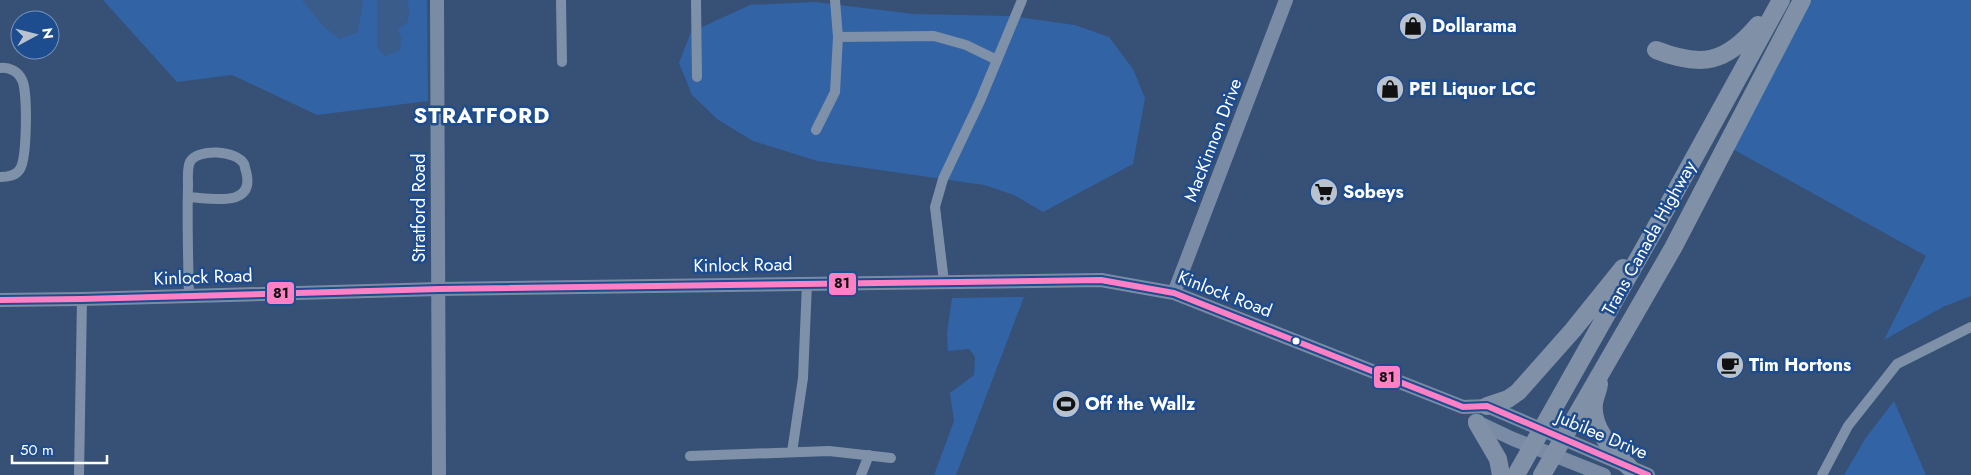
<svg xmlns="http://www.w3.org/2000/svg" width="1971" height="475" viewBox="0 0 1971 475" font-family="Jost,sans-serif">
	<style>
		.green { fill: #3163a5 }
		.water { fill: #3a5c8b }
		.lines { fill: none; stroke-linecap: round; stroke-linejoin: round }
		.street { stroke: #7e91a8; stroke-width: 10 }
		.secondary { stroke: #7a8ca5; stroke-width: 14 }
		.highway { stroke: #7f90a7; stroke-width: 18 }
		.bus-1-casing { stroke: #1d4c8f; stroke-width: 10 }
		.bus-1 { stroke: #ff80c5; stroke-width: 6 }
		.bus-dot { fill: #fff; stroke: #1d4c8f; stroke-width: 2 }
		.labels { text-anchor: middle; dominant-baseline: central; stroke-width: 5; stroke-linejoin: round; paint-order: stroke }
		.poi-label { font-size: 18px; font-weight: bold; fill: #fff; stroke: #1d4c8f; text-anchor: start }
		.street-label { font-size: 18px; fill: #fff; stroke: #1d4c8f }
		.district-label { font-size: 22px; font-weight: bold; letter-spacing: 1px; fill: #fff; stroke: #1d4c8f }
		.line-badge { stroke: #1d4c8f; stroke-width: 2 }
		.pale-badge-label { font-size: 14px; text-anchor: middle; font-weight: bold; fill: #111 }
	</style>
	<rect width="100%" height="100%" fill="#375075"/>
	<path class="green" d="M103,0h324l1,101 -111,14 -85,-40 -55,7z
		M1801,0h170v296l-28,11 -59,33 42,-84 -206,-114z
		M814,2l100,12 96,2 65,9 34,12 24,32 12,29 -12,66 -90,48 -29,-17 -30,-10 -167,-24 -64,-20 -36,-22 -25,-24 -13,-32 12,-31 59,-27z
		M1024,297l-68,178h-22l20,-54 -4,-28 24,-18 1,-18 -6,-8 -21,2 -1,-18 5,-35z
		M1894,401l32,74h-82l21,-36z"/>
	<path class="water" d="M302,0h61l-5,32 -18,7 -17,-13z
		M377,0h31l1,15 -2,8 -9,6 3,9 -1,12 -15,7 -8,-10z"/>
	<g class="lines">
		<path class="street" d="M561,0l1,62
			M696,0l1,77
			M838,37l96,-1 32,9 31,15
			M0,68c9,-1 18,3 22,12 6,11 5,78 -2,89 -4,7 -13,8 -20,8
			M816,130l19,-38 3,-55 -3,-37
			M188,197c22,1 68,12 58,-26 -1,-2 -1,-5 -2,-7 -7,-14 -47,-16 -54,-2 -3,6 -2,17 -2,23 -1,37 0,74 1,111
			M944,282l-9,-75 8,-28 37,-78 42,-101
			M792,452l11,-74 4,-95
			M690,456l139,-5 62,7
			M79,475l3,-176
			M861,475l8,-20
			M1822,475l26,-49 49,-62 74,-37"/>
		<path class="secondary" d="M437,0l2,475
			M1174,293l112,-293
			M0,300l82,-1 357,-10 662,-9 73,13 289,114 24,-1 161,69
			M1475,421l38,18 91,36"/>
		<path class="highway" d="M1656,50c46,18 70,13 102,-25
			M1599,384c-1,7 -4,13 -5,19 -3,26 19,47 35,64
			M1487,406l21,-7 10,-7 55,-62 50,-62
			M1477,423l21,36 3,16
			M1516,475l140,-248 125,-227
			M1542,475l131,-227 129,-248"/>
		<defs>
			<path id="bus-1" d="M0,300l82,-1 357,-10 662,-9 73,13 289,114 24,-1 161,69"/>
		</defs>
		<use href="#bus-1" class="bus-1-casing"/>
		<use href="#bus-1" class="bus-1"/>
	</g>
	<defs>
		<symbol id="shop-disc" viewBox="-11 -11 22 22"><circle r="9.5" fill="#b9c2cf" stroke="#1d4c8f"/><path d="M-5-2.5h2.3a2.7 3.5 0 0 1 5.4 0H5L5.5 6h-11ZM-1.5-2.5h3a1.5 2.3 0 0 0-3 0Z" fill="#111"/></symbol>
		<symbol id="supermarket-disc" viewBox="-11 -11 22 22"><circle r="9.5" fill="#b9c2cf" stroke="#1d4c8f"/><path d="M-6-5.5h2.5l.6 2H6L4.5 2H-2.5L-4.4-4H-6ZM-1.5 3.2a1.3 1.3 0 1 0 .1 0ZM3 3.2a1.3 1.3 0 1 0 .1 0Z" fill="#111"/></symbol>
		<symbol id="cafe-disc" viewBox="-11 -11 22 22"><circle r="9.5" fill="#b9c2cf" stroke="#1d4c8f"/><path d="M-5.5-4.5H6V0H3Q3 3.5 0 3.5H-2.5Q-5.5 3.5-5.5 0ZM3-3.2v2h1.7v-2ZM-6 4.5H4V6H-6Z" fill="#111"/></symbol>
		<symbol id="stadium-disc" viewBox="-11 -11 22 22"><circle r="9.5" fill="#b9c2cf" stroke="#1d4c8f"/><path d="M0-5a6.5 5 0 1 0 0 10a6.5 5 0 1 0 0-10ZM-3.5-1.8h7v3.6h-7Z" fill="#111"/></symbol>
	</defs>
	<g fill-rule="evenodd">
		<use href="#shop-disc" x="1397" y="10" width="32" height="32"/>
		<use href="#shop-disc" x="1374" y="73" width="32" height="32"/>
		<use href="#supermarket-disc" x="1308" y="176" width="32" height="32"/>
		<use href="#cafe-disc" x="1714" y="349" width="32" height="32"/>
		<use href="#stadium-disc" x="1050" y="388" width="32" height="32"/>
	</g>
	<circle class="bus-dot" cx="1296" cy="341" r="4.5"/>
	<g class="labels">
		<g class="poi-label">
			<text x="1432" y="26">Dollarama</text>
			<text x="1409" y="89">PEI Liquor LCC</text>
			<text x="1343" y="192">Sobeys</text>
			<text x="1749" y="365">Tim Hortons</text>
			<text x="1085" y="404">Off the Wallz</text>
		</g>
		<g class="street-label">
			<text transform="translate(1213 140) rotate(-69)">MacKinnon Drive</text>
			<text transform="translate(419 208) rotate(-90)">Stratford Road</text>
			<text transform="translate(1649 238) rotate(-61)">Trans Canada Highway</text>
			<text transform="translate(743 265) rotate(-1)">Kinlock Road</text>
			<text transform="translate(203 277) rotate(-2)">Kinlock Road</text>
			<text transform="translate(1225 294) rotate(21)">Kinlock Road</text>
			<text transform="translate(1602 435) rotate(23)">Jubilee Drive</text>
		</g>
		<g class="district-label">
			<text x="482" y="115">STRATFORD</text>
		</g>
	</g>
	<g class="line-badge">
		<rect x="828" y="272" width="29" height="24" rx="5" fill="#ff80c5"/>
		<rect x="266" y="281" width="29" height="24" rx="5" fill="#ff80c5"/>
		<rect x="1373" y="365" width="28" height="24" rx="5" fill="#ff80c5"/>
	</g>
	<g class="pale-badge-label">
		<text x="842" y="288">81</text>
		<text x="281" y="298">81</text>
		<text x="1387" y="382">81</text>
	</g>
	<g transform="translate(35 35) rotate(83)"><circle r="24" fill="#1d4c8f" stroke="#7794bc"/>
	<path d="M0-4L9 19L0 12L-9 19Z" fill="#b9c2cf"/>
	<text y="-8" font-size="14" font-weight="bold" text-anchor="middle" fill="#ffffff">N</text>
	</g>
	<path d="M12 455v8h95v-8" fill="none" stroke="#ffffff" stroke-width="2.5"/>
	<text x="20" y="455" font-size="15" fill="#ffffff" stroke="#1d4c8f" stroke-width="4" paint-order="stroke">50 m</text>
</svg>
